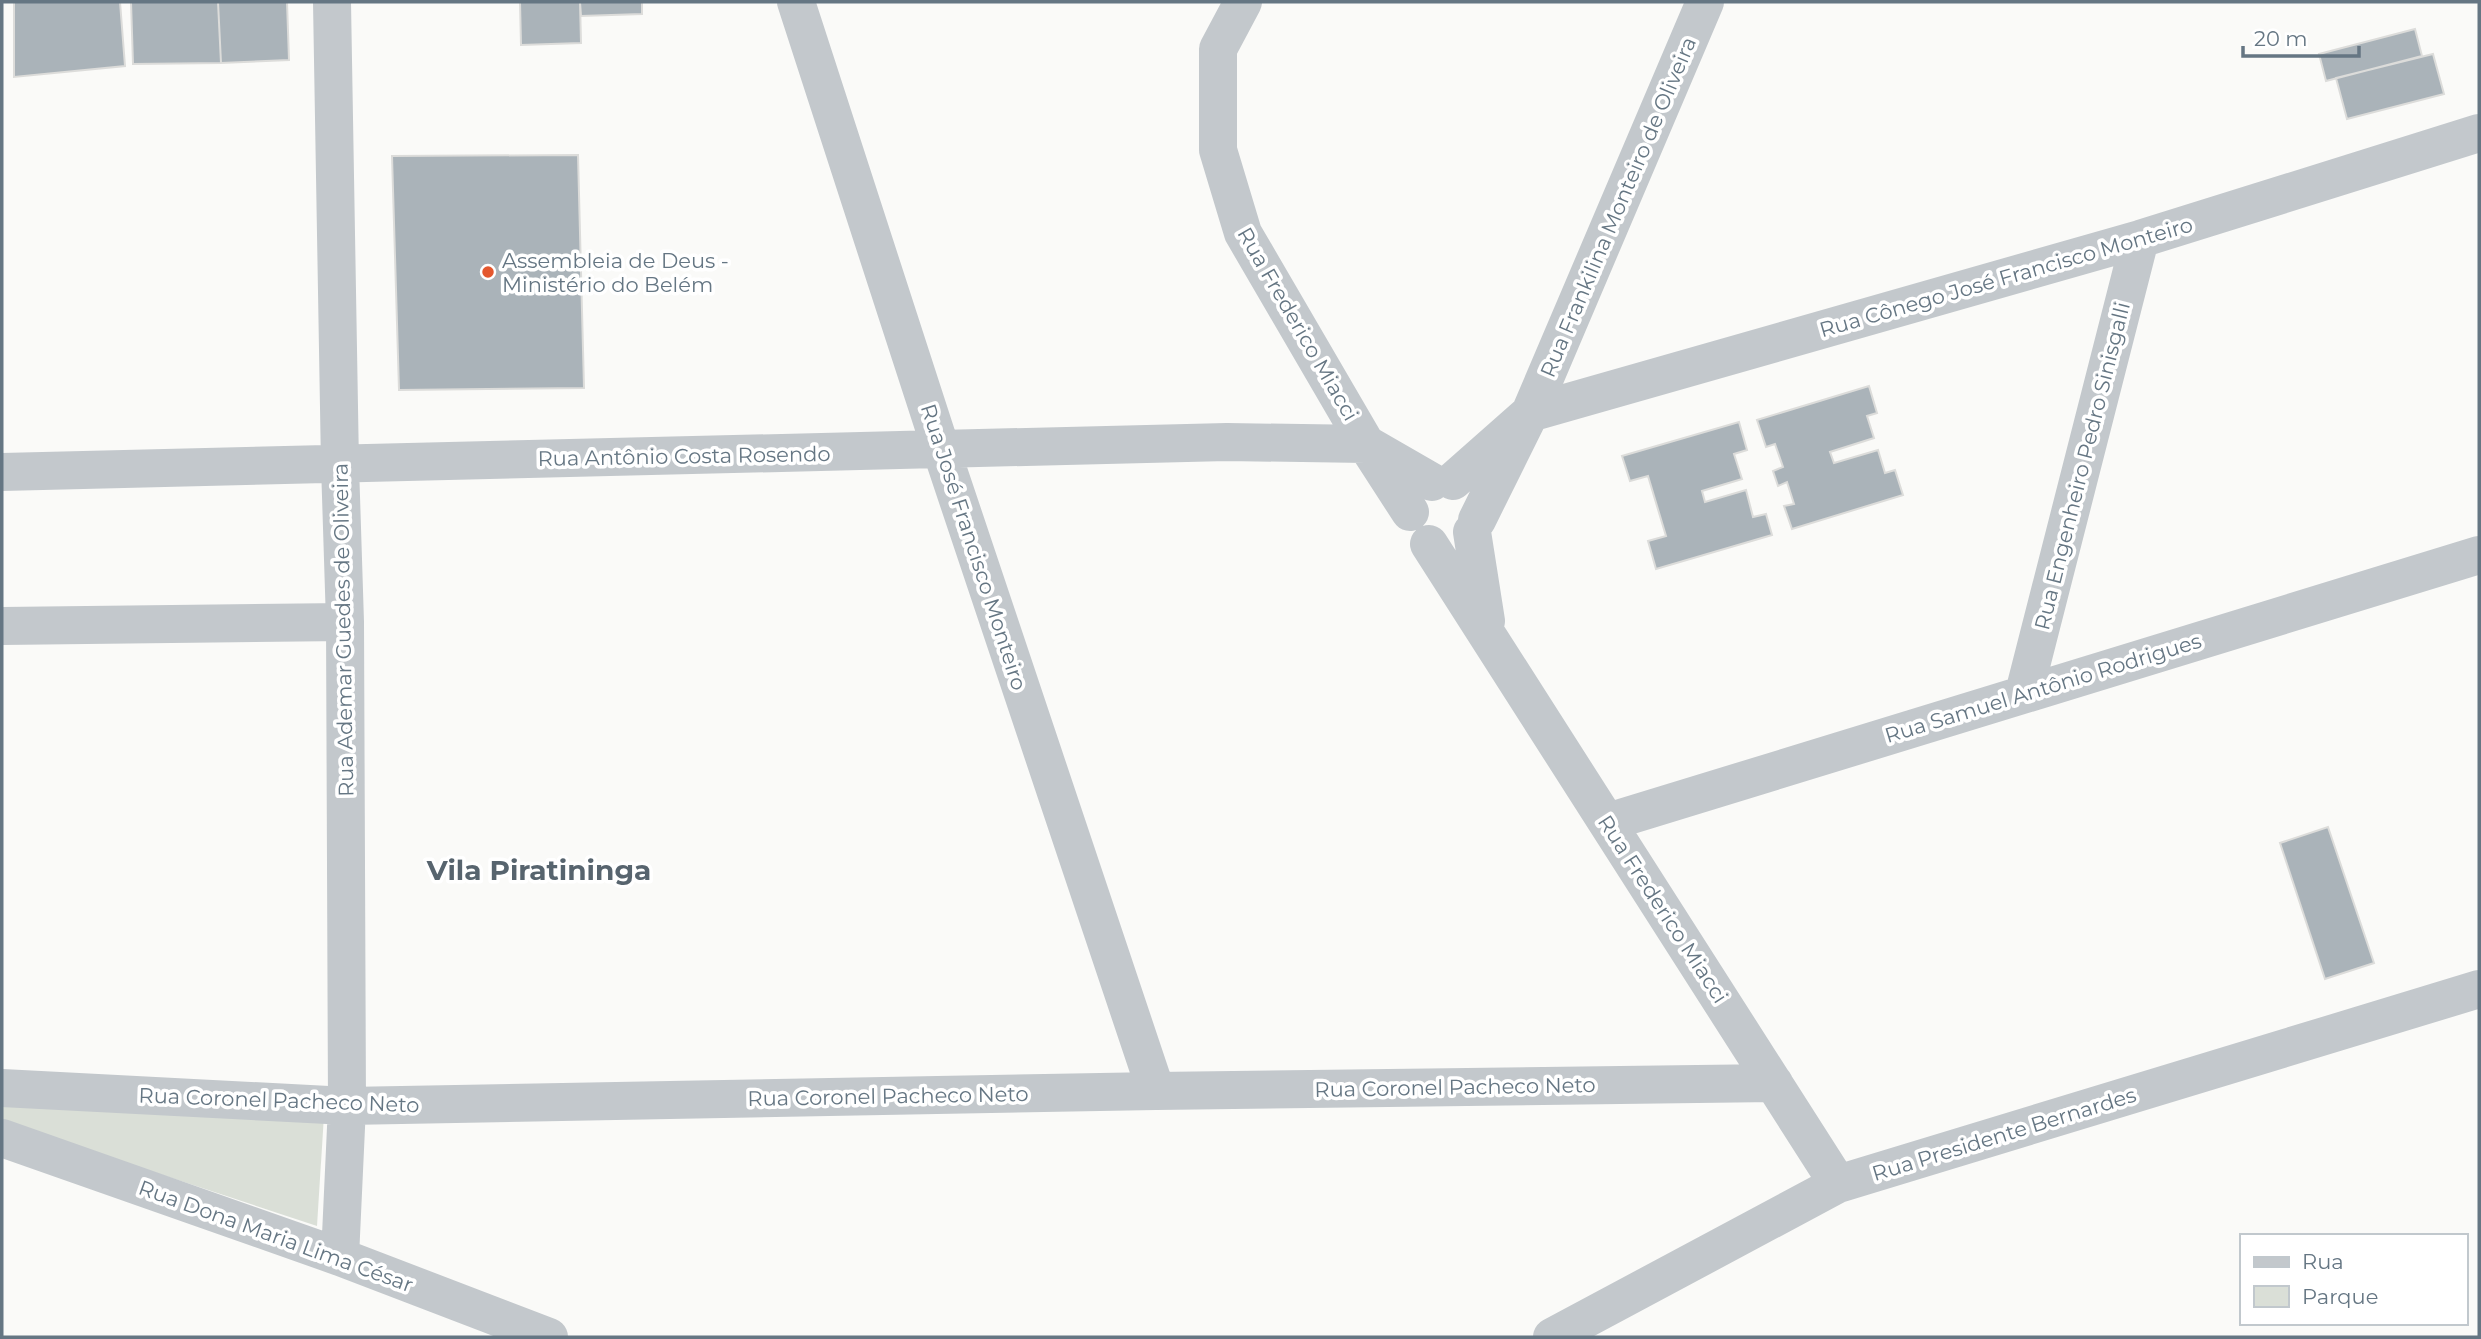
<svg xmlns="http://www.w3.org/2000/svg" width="2481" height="1339" viewBox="0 0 2481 1339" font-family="Montserrat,sans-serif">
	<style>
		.green { fill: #dadfd7 }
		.building { fill: #aab3b9; stroke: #dcdcda; stroke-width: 2 }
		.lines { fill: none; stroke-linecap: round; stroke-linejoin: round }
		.minor { stroke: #c3c8cc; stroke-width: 38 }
		.poi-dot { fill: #e4572e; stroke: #fff; stroke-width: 2.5 }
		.labels { text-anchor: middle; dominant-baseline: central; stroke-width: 7; stroke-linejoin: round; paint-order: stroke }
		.street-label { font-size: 21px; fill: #657683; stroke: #fff }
		.poi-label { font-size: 21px; fill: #657683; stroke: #fff; text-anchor: start }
		.district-label { font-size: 28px; font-weight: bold; fill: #57646e; stroke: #fff }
	</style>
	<rect width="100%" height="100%" fill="#fafaf8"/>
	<path class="green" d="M2,1096l323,3 -8,127 -315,-104z"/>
	<path class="building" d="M14,2h106l5,64 -111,11z
		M131,2h87l3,61 -88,1z
		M218,2h69l2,58 -68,3z
		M520,2h60l1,41 -60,2z
		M580,2h62v12l-61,2z
		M2415,29l7,27 -96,25 -7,-27z
		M2433,54l11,40 -97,25 -11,-41z
		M578,155l6,233 -185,2 -7,-234z
		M1869,386l8,27 -10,3 7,22 -44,14 4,11 44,-13 7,23 10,-3 8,25 -111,34 -8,-23 10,-2 -7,-22 -9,4 -5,-15 10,-4 -8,-23 -9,3 -9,-27z
		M1739,422l8,28 -13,4 8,25 -40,12 3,11 41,-12 7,27 13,-3 6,21 -116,34 -8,-28 18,-5 -18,-60 -18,5 -8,-25z
		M2328,827l46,136 -49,16 -45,-136z"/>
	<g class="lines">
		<path class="minor" d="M332,2l8,463 5,157 2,484 -7,151
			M796,2l145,447 215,642
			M1243,2l-25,47v101l25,83 123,211 44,68
			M2,472l1225,-30 139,2 66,38
			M1453,481l77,-68 610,-174 339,-106
			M1477,520l53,-107 175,-411
			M1472,532l14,89
			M1429,544l409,640
			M2,626l343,-4
			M2024,693l116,-454
			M1608,822l871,-267
			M2,1088l345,18 809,-15 618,-8
			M2,1138l338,119 209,80
			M1552,1337l286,-153 641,-195"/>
	</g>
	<circle class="poi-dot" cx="488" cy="272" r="7"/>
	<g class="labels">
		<g class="street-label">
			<text transform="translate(1618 207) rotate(-67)">Rua Frankilina Monteiro de Oliveira</text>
			<text transform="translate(2006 277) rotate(-16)">Rua Cônego José Francisco Monteiro</text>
			<text transform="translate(1298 324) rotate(60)">Rua Frederico Miacci</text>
			<text transform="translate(684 456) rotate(-1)">Rua Antônio Costa Rosendo</text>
			<text transform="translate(2082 466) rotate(-76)">Rua Engenheiro Pedro Sinisgalli</text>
			<text transform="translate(974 547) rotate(72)">Rua José Francisco Monteiro</text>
			<text transform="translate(343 630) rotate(-91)">Rua Ademar Guedes de Oliveira</text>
			<text transform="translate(2043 688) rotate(-17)">Rua Samuel Antônio Rodrigues</text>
			<text transform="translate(1663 909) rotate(57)">Rua Frederico Miacci</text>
			<text transform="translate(1455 1087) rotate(-1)">Rua Coronel Pacheco Neto</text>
			<text transform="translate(888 1096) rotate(-1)">Rua Coronel Pacheco Neto</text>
			<text transform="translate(279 1100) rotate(2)">Rua Coronel Pacheco Neto</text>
			<text transform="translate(2004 1134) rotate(-17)">Rua Presidente Bernardes</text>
			<text transform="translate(276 1236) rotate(20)">Rua Dona Maria Lima César</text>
		</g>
		<g class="poi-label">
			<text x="502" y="260">Assembleia de Deus -<tspan x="502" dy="24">Ministério do Belém</tspan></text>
		</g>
		<g class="district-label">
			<text x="539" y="870">Vila Piratininga</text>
		</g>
	</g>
	<rect width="2481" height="1339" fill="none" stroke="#657683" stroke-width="7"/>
	<rect x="2240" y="1234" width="228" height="91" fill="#ffffff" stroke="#c1c8cd" stroke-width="2"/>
	<rect x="2254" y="1257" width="35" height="10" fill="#c3c8cc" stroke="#c1c8cd" stroke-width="2"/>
	<text x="2302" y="1269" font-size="21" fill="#657683">Rua</text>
	<rect x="2254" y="1286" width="35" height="21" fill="#dadfd7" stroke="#c1c8cd" stroke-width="2"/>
	<text x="2302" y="1304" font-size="21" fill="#657683">Parque</text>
	<path d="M2243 46v10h116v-10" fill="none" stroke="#657683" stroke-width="3.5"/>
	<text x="2254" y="46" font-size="21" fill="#657683" stroke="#ffffff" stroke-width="5" paint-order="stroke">20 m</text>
</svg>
